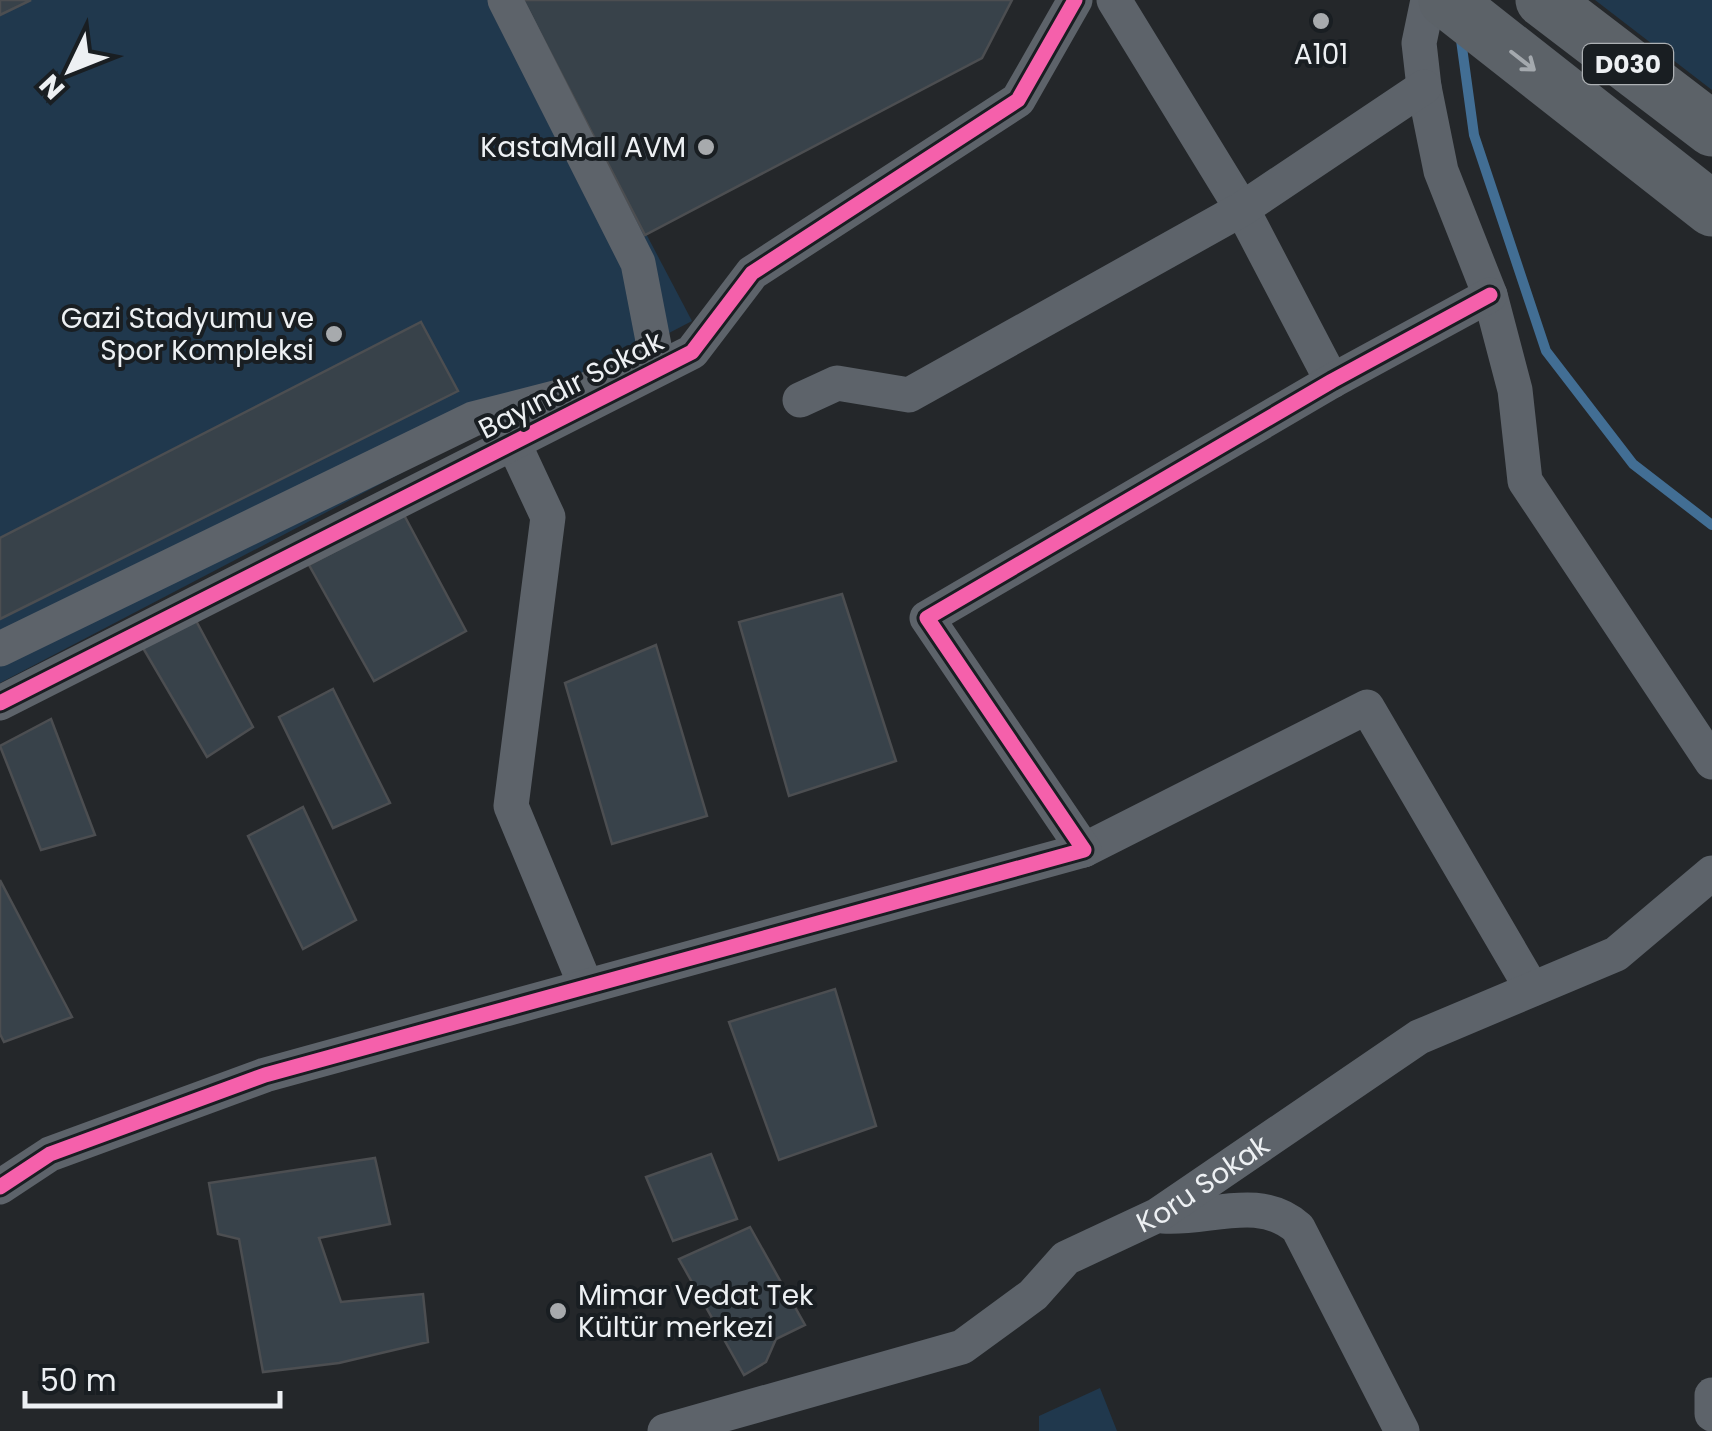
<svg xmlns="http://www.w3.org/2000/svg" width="1712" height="1431" viewBox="0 0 1712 1431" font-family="Poppins,sans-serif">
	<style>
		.green { fill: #20384d }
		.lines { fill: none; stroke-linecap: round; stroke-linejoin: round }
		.stream { stroke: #426e94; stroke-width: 10 }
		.building { fill: #38424a; stroke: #4c4e51; stroke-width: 2.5 }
		.minor { stroke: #5d636a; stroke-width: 35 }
		.trunk { stroke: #5c6268; stroke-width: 55 }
		.cycleway-casing { stroke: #191e22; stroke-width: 21 }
		.cycleway { stroke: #f560ab; stroke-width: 15 }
		.oneway { stroke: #a4a9ae }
		.poi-dot { fill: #a7aaad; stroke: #191e22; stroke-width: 4 }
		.labels { text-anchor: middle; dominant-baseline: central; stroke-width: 8; stroke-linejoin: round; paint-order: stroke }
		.shield { fill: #191e22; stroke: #adb1b4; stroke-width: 2.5 }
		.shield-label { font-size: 25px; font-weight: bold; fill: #edf0f3 }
		.poi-label { font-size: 28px; fill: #edf0f3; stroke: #191e22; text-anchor: end }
		.street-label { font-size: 28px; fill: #edf0f3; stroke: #191e22 }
	</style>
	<rect width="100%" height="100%" fill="#24272a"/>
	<path class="green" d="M0,0h523l169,321 -692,362z
		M1595,0h117v90z
		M1100,1388l17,43h-78v-15z"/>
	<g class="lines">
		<path class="stream" d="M1461,40l13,95 72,216 87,113 79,61"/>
	</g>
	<path class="building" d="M0,0h31l-31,15z
		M523,0h489l-30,58 -337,177z
		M421,322l37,69 -458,228v-81z
		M404,515l62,116 -92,50 -65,-116z
		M842,594l54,167 -107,35 -50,-174z
		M194,617l59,110 -46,30 -64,-109z
		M656,645l51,171 -95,28 -47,-161z
		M333,689l57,114 -57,25 -54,-111z
		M51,719l44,116 -54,15 -41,-104z
		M303,807l53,113 -53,29 -55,-113z
		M0,880l72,137 -68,25 -4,-8z
		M835,989l41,137 -97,34 -50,-138z
		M711,1154l26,65 -64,22 -27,-64z
		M375,1158l15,66 -71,14 22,64 82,-8 5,48 -89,21 -76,9 -24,-133 -21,-5 -9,-51z
		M750,1227l55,98 -29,14 -10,23 -22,13 -65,-116z"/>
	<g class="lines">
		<g class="minor">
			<path d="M1114,0l128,209 90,172"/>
			<path d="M1428,0l-9,43 5,44 17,84 49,124 25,95 10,91 187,281"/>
			<path d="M800,400l37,-17 72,12 333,-186 182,-122"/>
			<path d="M513,442l35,75 -37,289 74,178"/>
			<path d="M0,649l473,-230 113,-29 70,-34 -18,-93 -133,-263"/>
			<path d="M0,703l692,-351 60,-79 266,-173 57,-100"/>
			<path d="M1084,850l283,-143 165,282"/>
			<path d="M0,1187l50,-33 215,-79 819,-225 -157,-232 405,-237 158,-86"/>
			<path d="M1163,1216c44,4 96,-23 135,12l104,203"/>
			<path d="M1712,1395v19"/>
			<path id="s1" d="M665,1431l297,-84 71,-52 33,-37 92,-43 261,-178 197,-83 96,-81"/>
		</g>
		<path class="trunk" d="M1446,0l266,209
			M1543,0l169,129"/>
		<defs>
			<path id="cycleway" d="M0,703l692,-351 60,-79 266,-173 57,-100
				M0,1187l50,-33 215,-79 819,-225 -157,-232 405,-237 158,-86"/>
		</defs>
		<use href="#cycleway" class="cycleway-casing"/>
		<use href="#cycleway" class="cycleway"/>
	</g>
	<defs><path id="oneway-shaft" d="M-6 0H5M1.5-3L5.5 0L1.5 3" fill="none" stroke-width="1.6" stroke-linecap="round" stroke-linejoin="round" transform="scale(2.5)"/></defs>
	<use class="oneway" href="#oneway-shaft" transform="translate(1523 61) rotate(38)"/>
	<g class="poi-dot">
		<circle cx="1321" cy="21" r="10"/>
		<circle cx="706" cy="147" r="10"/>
		<circle cx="334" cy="334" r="10"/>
		<circle cx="558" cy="1311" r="10"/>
	</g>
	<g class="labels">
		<rect class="shield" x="1583" y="44" width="90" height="40" rx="8"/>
		<g class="shield-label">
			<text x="1628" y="64">D030</text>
		</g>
		<g class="poi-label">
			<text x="1321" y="54" text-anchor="middle">A101</text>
			<text x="686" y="147">KastaMall AVM</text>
			<text x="314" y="318">Gazi Stadyumu ve<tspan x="314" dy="32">Spor Kompleksi</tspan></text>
			<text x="578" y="1295" text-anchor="start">Mimar Vedat Tek<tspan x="578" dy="32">Kültür merkezi</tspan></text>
		</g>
		<g class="street-label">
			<text transform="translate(571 385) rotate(-27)">Bayındır Sokak</text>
			<text stroke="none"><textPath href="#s1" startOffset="602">Koru Sokak</textPath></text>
		</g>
	</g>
	<g transform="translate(70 70) rotate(227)" stroke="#191e22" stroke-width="8" paint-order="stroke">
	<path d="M0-8L18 38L0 25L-18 38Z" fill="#edf0f3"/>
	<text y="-15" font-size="28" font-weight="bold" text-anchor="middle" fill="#edf0f3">N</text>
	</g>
	<path d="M25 1391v15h255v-15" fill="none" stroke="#edf0f3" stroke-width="5"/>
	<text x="40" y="1391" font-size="30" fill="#edf0f3" stroke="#191e22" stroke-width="8" paint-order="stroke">50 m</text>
</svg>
